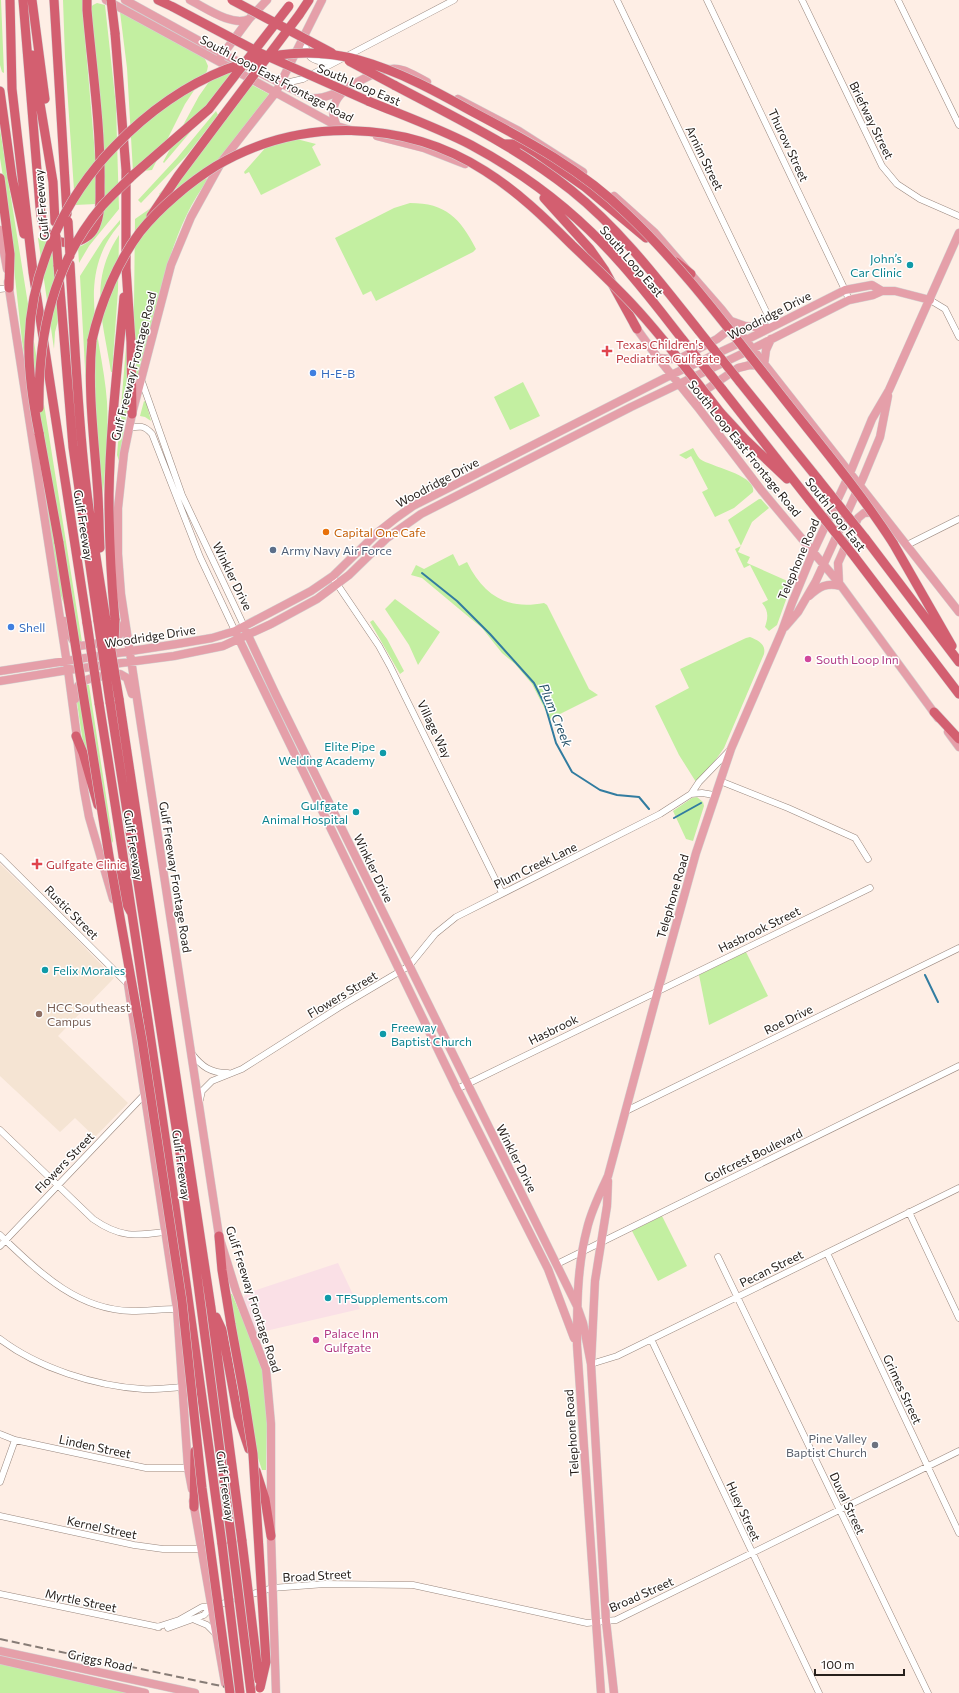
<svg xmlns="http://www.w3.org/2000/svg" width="959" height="1693" viewBox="0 0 959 1693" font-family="Commissioner,sans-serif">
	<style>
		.industrial { fill: #fae0e6 }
		.education { fill: #f5e4d3 }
		.green { fill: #c3efa1 }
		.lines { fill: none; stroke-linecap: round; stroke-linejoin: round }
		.stream { stroke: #327ca0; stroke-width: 2 }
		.minor-casing { stroke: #99877e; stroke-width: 7 }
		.major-casing { stroke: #d4d2d2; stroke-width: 9 }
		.highway-casing { stroke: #d4d2d2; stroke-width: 10 }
		.minor { stroke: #fff; stroke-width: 6 }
		.major { stroke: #e59fa9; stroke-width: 8 }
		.highway { stroke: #d35f70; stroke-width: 9 }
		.rail { stroke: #877c76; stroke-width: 2; stroke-dasharray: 8 4; stroke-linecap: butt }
		.highway-bridge-casing { stroke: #d4d2d2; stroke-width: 10; stroke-linecap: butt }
		.highway-bridge { stroke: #d35f70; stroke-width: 9 }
		.culture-dot { fill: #0f9aa8; stroke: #fff; stroke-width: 1.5 }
		.health-dot { fill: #e0444e; stroke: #fff; stroke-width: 1.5 }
		.shop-dot { fill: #3f7fe0; stroke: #fff; stroke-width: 1.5 }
		.food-dot { fill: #e8710a; stroke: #fff; stroke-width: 1.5 }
		.service-dot { fill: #5c6f8a; stroke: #fff; stroke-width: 1.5 }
		.hotel-dot { fill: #d1479c; stroke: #fff; stroke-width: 1.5 }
		.education-dot { fill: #8d6e63; stroke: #fff; stroke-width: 1.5 }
		.worship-dot { fill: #6b7280; stroke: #fff; stroke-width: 1.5 }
		.labels { text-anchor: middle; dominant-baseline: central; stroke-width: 3; stroke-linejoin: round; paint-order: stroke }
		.street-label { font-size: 12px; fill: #27201c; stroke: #fff }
		.culture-label { font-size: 12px; fill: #0d838f; stroke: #fff; text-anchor: end }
		.health-label { font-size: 12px; fill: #be3a42; stroke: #fff; text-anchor: start }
		.shop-label { font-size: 12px; fill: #366cbe; stroke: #fff; text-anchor: start }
		.food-label { font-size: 12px; fill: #c56008; stroke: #fff; text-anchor: start }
		.service-label { font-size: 12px; fill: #4e5e75; stroke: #fff; text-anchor: start }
		.hotel-label { font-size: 12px; fill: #b23c85; stroke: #fff; text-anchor: start }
		.education-label { font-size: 12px; fill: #785e54; stroke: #fff; text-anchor: start }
		.worship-label { font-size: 12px; fill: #5b616d; stroke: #fff; text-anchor: end }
		.water-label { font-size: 13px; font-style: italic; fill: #28536a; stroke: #fff }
	</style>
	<rect width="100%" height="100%" fill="#feeee5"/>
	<path class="industrial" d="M338,1263l22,46 -103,24 -14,-30 -1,-4 5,-6z"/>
	<path class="education" d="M0,864l63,61 51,53 -56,58 70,67 -33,34 -20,-19 -15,14 -60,-56z"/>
	<path class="green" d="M0,0h1l3,73 -2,-1 -2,-7z
		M63,0h19v3l14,163v38l-21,1 -10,-148z
		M97,3l8,2 11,101 3,103 -30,37 -10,17 -1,-16c11,-3 17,-11 22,-21l-10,-218 3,-3z
		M120,12l80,43 5,4 3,7 -1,5 -22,33 -33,66 -19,2 -6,-104z
		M220,66l14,8 -42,56 -28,33 -1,-1 36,-66z
		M252,85l17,9 -48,63c-17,17 -39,29 -60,39l-2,-2c34,-34 64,-70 93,-109z
		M216,111l2,4 -31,40 -46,48 -3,-3 39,-42z
		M0,129l82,513 -5,-1 -17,-48 -21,-134 -17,-118 -16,-145 -6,-38z
		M281,135l35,9 -4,3 9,18 -60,30 -12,-23 -4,2 -1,-2 31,-35z
		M206,178l2,2c-44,56 -52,146 -75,213l2,-174 20,-14z
		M410,203c36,0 50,15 66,46l-3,3 -97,49 -5,-10 -8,4 -28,-57 59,-30z
		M120,220v4c-47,53 -17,116 -13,178 2,38 -3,76 -6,115l-15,-130 -6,-111 23,-36z
		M119,235l-1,55 -6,82h-1c-8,-52 -23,-90 8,-137z
		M45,237l8,7 5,77 -3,11 -1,17 -16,-111z
		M128,346l-1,64 -8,51 -2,-6 9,-108z
		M523,382l17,34 -30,14 -16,-33z
		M144,401l2,1 5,19 -6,-4 -5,-1z
		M693,448c2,3 4,8 7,11 11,8 57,16 53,33l-19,16 -19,9 -13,-25 6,-3 -17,-33 -5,3 -7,-4z
		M759,499h2l8,9 -17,14 -14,30 12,5 -3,6 45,20 -15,42 -8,6 -4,-4c3,-9 4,-16 -3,-24l6,-3 -18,-35 -6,3 -9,-19 6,-3 -13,-26z
		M453,554l6,12 8,-4c17,34 40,48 77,41l3,2 42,84 9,6 -48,24 -18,-35 -17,-20 -13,-11 -20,-25 -60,-50 -11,-3 5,-10 8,4z
		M395,599l45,33 -22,33 -9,-20 -24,-36z
		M373,620l14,19 17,32 -4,3 -30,-52z
		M750,637c9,4 16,7 14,17l-40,94 -12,17 -16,17 -17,-27 -24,-49 34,-18 -9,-19 66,-31z
		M83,684l6,1 24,156 -2,4 -28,-102 -7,-47z
		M697,797l6,5 1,4 -11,35 -7,-2 -13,-28 19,-13z
		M746,952l22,44 -59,29 -10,-50z
		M662,1216l25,50 -29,15 -26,-50z
		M230,1294h2c10,26 25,50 31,77 7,32 3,67 3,99h-4l-6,-18 -8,-58z
		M0,1664l128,28v1h-128z"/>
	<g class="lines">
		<path class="stream" d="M422,573l35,28 33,33 44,49 11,22 11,38 16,29 28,18 17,5 22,2 10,12
			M674,818l27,-15
			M925,975l13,27"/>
		<defs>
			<path id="minor" d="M617,0l156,326
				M707,0l138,290 4,10
				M802,0l80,166 15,18 23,15 39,17
				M898,0l61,125
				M306,37c-3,20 7,26 26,25
				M281,84l22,-5 151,-79
				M0,289l9,-1
				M930,300l15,9 14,28
				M141,379l41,116 62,131
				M129,428c11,-2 15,-3 23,6l48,123 35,74
				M907,545l52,-26
				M335,581l44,65 11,20 112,227
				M720,781l68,27 67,30 13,21
				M691,794l11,-1 12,2
				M0,857l128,127
				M192,1054c10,13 19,19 36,19
				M457,1089l413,-201
				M200,1100l2,-9 10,-10 30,-12 96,-61 71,-42 26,-32 21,-17 204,-103 31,-20 8,-12 31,-32
				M626,1111l333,-163
				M0,1130l93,89c27,19 42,17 72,13
				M909,1212l50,106
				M0,1235c38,36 76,75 132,76 15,0 30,-2 45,-2
				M0,1246l145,-152
				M827,1253l132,280
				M718,1257l210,436
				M557,1264l402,-198
				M0,1339c38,29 95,47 143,50 13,1 27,-1 40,-2
				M651,1339l168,354
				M591,1364l26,-8 342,-168
				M0,1434l15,6 131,28h42
				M0,1482l15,-42
				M0,1516l134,29 29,4h38
				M0,1594l159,33
				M246,1596l26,-8 53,-4 88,1 174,38 29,-3 343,-169
				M195,1620l12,5 9,9
				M157,1627l22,-7 23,-13h9l20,-6
				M168,1628l36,-13 7,-8"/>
			<path id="major" d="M106,0l231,126 13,4
				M125,0l98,54 87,44c29,4 66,-37 92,-28 8,2 17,8 25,12
				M190,0c16,8 42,27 59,19
				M220,58l29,-39 18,-19
				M458,99l61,32 64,41
				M337,126c-7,-14 -4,-25 7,-35
				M377,136l47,12 41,16
				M614,196l40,36 68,78 237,302
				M0,230l7,39
				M8,282l60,388 16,120 5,27 24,82
				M634,325l24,33 42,52 62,81 77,92 99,135
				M658,358l12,1 11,-1 36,-19 9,-7 5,-11 14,5 23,2
				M764,365l2,-15 5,-11
				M697,406l4,-11 6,-6 31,-21 12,-3 13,1
				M839,583l-1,-20 20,-45 6,-5 13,-1
				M809,596c10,-9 18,-14 31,-10
				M65,621c2,10 6,20 15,25 16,-3 42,-2 44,-22
				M785,627l13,-15 18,-31 47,-103 17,-41 8,-41
				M246,631l30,64 301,611 6,17 8,41
				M237,635l220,454 91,180 26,69
				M0,671l177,-27 35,-6 23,-7 76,-40 22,-15 44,-43 19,-15 17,-12 258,-131 75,-35 99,-50 27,-5 10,6
				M0,681l68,-11 106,-14 49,-10 48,-22 46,-25 32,-24 38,-37 34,-24 210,-107 121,-58 97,-49 24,-5 9,-4h13l35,9
				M75,699c-2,-24 28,-22 45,-25l7,4 5,16
				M948,732l11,15
				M128,984l49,325 11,159 4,21
				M608,1181l-1,25 -12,75 -4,83 15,257 8,72
				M193,1501l32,182
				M0,1651l195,42
				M0,1660l145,33
				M276,1693l-5,-157v-112l-5,-55 -30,-78 -17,-55 -98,-642 -3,-40v-46l6,-55 8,-39 39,-149 20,-48 31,-56 54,-69 46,-92
				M601,1693l-24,-348c0,-39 0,-78 10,-116 4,-18 13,-36 21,-53l50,-186 38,-137 35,-104 51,-118 10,-28 21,-51 37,-79 22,-54 17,-29 70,-157"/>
			<path id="highway" d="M10,0l2,89 21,183 54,351
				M23,0l17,207c1,9 2,19 7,26 13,16 40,11 48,-6 6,-13 5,-29 5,-42 1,-59 -8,-117 -13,-175v-10
				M32,0l13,99
				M54,0l13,214
				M158,0l15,7
				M299,15l10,-15
				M115,33l11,137v98l5,74 1,72
				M32,55l21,127 2,40
				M394,85c60,32 123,62 177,105 50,40 89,92 128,141
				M0,91l12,86 12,57
				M368,101c34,14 70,27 103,44 54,29 104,67 145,113 24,26 45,54 67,82
				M505,144h17l16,10 47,33 61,51
				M132,176l77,-67
				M0,178l10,76 -1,34
				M544,198l46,51 14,20 33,60
				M151,216l27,-40 45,-60
				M676,262l15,12
				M70,264c4,67 7,135 14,203 5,51 14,102 22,153
				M58,265l15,182 25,174
				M92,340c-5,52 3,104 6,156 1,17 1,34 2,52
				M739,381l79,98
				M722,389l88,112
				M720,412l25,27 42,40
				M39,433l20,110
				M865,538l94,124
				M893,543l59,103
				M854,556l105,138
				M115,620c-4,-41 -6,-83 -6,-125 1,-66 9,-132 15,-198
				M119,699l92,609 31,233
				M110,702l76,490 46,351
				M99,703c45,280 85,560 123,841
				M934,712l25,27
				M76,736l7,17 15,52
				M115,868l8,30 8,14
				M219,1236l3,34 9,55
				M216,1317l6,13 16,86 11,33
				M256,1471l9,28 6,37
				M194,1507l1,-56"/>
		</defs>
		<use href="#minor" class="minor-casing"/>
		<use href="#major" class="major-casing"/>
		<use href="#highway" class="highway-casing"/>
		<use href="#minor" class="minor"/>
		<use href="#major" class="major"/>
		<use href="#highway" class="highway"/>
		<path class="rail" d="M0,1639l254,54"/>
		<defs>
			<path id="highway-bridge" d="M111,0l4,33
				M232,0l100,53
				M173,7l85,45 110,49
				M349,61l45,24
				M209,109l80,-103
				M223,116l76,-101
				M68,221l2,35
				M56,236l2,29
				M699,331l40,50
				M92,340c8,-36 26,-79 48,-108 19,-24 50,-50 76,-66 83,-49 188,-47 269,5 32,20 60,47 87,74 20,19 41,39 60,59 32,34 60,72 88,108
				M683,340l39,49
				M39,408c-1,-74 14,-144 63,-202 9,-10 20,-20 30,-30
				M39,433c-6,-30 -11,-61 -10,-92 2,-72 36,-144 86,-195 63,-65 152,-111 244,-86 40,11 78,32 114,52 55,29 109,58 154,102 56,53 102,116 150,176 39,50 81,99 116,153
				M818,479l47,59
				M810,501l44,55
				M59,543l50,313 33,184 40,261 20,187 28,205
				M106,620l13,79
				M98,621l12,81
				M87,623l12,80
				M114,643l1,-23
				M231,1325l12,65 10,64 13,208 -6,26
				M242,1541l17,139
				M232,1543l19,150
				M222,1544l18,149"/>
		</defs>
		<use href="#highway-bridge" class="highway-bridge-casing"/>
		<use href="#highway-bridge" class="highway-bridge"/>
	</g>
	<g class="culture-dot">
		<circle cx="910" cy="265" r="4"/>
		<circle cx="383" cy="753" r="4"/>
		<circle cx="356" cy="812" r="4"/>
		<circle cx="45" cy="970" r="4"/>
		<circle cx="383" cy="1034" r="4"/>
		<circle cx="328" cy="1298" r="4"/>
	</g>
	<g class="health-dot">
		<path d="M605 345h4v4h4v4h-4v4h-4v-4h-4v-4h4z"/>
		<path d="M35 858h4v4h4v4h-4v4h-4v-4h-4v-4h4z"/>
	</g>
	<g class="shop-dot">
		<circle cx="313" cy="373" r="4"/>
		<circle cx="11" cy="627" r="4"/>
	</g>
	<circle class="food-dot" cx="326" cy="532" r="4"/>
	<circle class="service-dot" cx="273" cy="550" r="4"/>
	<g class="hotel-dot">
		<circle cx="808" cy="659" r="4"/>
		<circle cx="316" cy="1340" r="4"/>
	</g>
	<circle class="education-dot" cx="39" cy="1014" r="4"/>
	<circle class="worship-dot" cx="875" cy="1445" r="4"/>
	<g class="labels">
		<g class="street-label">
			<text transform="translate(277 78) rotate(28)">South Loop East Frontage Road</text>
			<text transform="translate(359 84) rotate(23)">South Loop East</text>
			<text transform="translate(872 120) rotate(64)">Briefway Street</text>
			<text transform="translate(789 145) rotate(65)">Thurow Street</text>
			<text transform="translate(705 158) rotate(64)">Arnim Street</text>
			<text transform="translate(41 205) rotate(-95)">Gulf Freeway</text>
			<text transform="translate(632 261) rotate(49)">South Loop East</text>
			<text transform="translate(769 315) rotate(-27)">Woodridge Drive</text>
			<text transform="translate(133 366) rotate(-76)">Gulf Freeway Frontage Road</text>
			<text transform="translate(745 448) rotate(51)">South Loop East Frontage Road</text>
			<text transform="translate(437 482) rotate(-28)">Woodridge Drive</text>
			<text transform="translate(836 514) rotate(52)">South Loop East</text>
			<text transform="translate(84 525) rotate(81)">Gulf Freeway</text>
			<text transform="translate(798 559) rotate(-67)">Telephone Road</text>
			<text transform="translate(233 576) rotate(64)">Winkler Drive</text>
			<text transform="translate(150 636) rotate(-9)">Woodridge Drive</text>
			<text transform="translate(435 729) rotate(64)">Village Way</text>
			<text transform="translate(134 845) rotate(81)">Gulf Freeway</text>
			<text transform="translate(535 865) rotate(-26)">Plum Creek Lane</text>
			<text transform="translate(374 868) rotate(64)">Winkler Drive</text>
			<text transform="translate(176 877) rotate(81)">Gulf Freeway Frontage Road</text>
			<text transform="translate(672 896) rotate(-74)">Telephone Road</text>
			<text transform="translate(72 912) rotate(45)">Rustic Street</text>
			<text transform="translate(759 929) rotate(-26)">Hasbrook Street</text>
			<text transform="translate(342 994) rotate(-31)">Flowers Street</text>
			<text transform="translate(788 1019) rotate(-26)">Roe Drive</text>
			<text transform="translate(553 1029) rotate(-26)">Hasbrook</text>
			<text transform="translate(753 1155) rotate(-26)">Golfcrest Boulevard</text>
			<text transform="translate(517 1158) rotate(63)">Winkler Drive</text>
			<text transform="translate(64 1162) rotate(-46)">Flowers Street</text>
			<text transform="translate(182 1165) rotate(82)">Gulf Freeway</text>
			<text transform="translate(771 1268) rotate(-26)">Pecan Street</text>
			<text transform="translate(254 1299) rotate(72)">Gulf Freeway Frontage Road</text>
			<text transform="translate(903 1389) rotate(65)">Grimes Street</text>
			<text transform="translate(571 1433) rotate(-94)">Telephone Road</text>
			<text transform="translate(95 1446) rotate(12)">Linden Street</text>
			<text transform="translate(226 1486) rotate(82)">Gulf Freeway</text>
			<text transform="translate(848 1503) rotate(65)">Duval Street</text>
			<text transform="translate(744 1511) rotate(65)">Huey Street</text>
			<text transform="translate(102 1527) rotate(12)">Kernel Street</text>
			<text transform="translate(317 1575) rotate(-3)">Broad Street</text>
			<text transform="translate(641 1594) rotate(-24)">Broad Street</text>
			<text transform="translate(81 1600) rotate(12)">Myrtle Street</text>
			<text transform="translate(100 1660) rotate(12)">Griggs Road</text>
		</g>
		<g class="culture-label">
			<text x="902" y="258">John’s<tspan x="902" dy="14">Car Clinic</tspan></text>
			<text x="375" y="746">Elite Pipe<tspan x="375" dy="14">Welding Academy</tspan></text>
			<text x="348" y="805">Gulfgate<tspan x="348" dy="14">Animal Hospital</tspan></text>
			<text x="53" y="970" text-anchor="start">Felix Morales</text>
			<text x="391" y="1027" text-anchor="start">Freeway<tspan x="391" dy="14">Baptist Church</tspan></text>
			<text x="336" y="1298" text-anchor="start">TFSupplements.com</text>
		</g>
		<g class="health-label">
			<text x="616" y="344">Texas Children's<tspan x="616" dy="14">Pediatrics Gulfgate</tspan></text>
			<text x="46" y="864">Gulfgate Clinic</text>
		</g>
		<g class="shop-label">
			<text x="321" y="373">H-E-B</text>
			<text x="19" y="627">Shell</text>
		</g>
		<g class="food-label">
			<text x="334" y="532">Capital One Cafe</text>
		</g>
		<g class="service-label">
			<text x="281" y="550">Army Navy Air Force</text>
		</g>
		<g class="hotel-label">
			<text x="816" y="659">South Loop Inn</text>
			<text x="324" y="1333">Palace Inn<tspan x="324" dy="14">Gulfgate</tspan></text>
		</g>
		<g class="education-label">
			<text x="47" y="1007">HCC Southeast<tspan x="47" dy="14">Campus</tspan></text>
		</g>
		<g class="worship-label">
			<text x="867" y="1438">Pine Valley<tspan x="867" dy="14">Baptist Church</tspan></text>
		</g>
		<g class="water-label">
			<text transform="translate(556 715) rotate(68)">Plum Creek</text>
		</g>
	</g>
	<path d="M815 1669v6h89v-6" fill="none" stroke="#27201c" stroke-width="2"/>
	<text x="821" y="1669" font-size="12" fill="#27201c" stroke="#ffffff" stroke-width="3" paint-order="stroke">100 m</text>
</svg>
